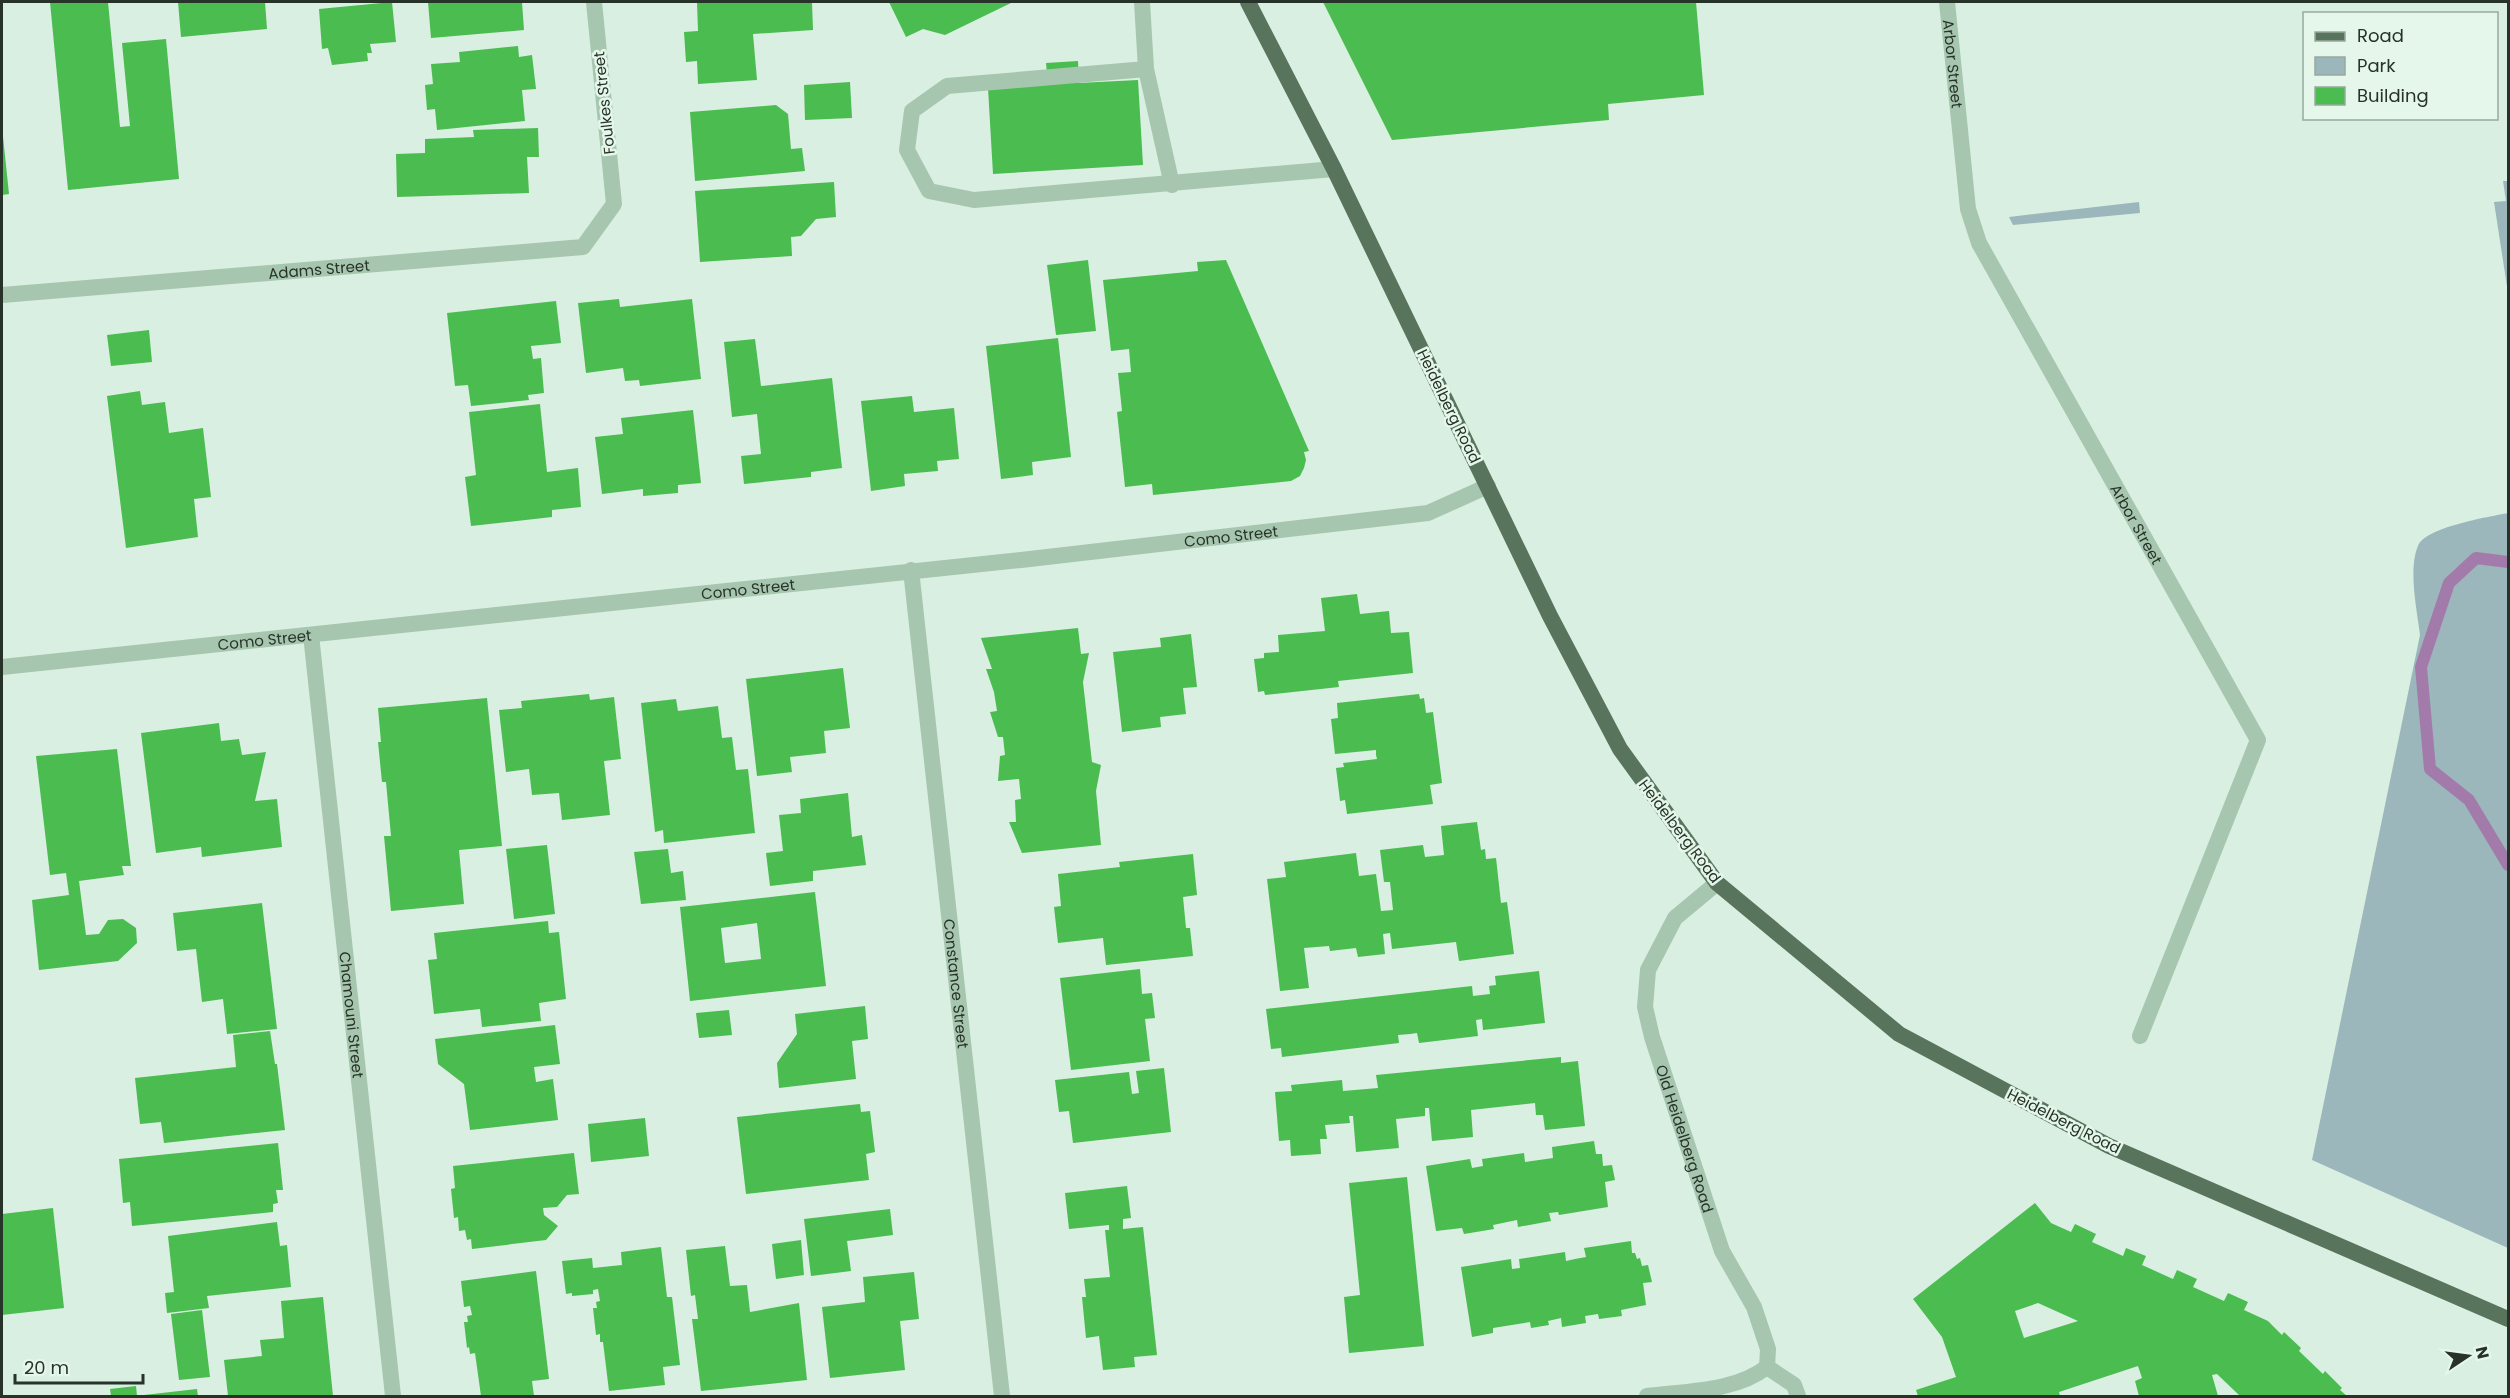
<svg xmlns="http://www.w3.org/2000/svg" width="2510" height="1398" viewBox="0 0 2510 1398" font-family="Poppins,sans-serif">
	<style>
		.green { fill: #9bb7bc }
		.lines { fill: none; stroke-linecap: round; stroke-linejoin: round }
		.stream { stroke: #a37baa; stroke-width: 12 }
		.building { fill: #4abc50; fill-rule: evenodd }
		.service { stroke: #a6c6af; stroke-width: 16 }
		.minor { stroke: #a6c6af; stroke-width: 16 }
		.primary { stroke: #59745d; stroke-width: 16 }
		.labels { text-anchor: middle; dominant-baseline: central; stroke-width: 5; stroke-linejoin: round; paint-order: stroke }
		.street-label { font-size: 15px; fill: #273328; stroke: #e5f7eb }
	</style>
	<rect width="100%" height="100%" fill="#d9efe1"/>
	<path class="green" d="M2503,181h5v112l-14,-91 12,-1z
		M2139,202l1,11 -127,12 -4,-8z
		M2508,513v735l-196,-88 108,-525c-3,-25 -12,-66 -2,-89 7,-19 71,-29 90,-33z"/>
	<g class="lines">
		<path class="stream" d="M2508,562l-32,-4 -27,25 -28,84 9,102 39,31 39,65"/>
	</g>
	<path class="building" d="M50,2h58l12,125 10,-1 -8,-83 44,-4 13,140 -111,11z
		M178,2h87l2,27 -86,8z
		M392,2l4,40 -26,2 2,9h-5l1,8 -36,4 -4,-17 -6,1 -3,-40z
		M428,2h94l2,28 -93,8z
		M697,2h115l1,28 -60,4 4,46 -59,4 -1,-23 -11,1 -2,-30 14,-1z
		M889,2h124l-68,33 -22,-6 -17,8z
		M1323,2h373l8,93 -96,9 1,16 -217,20z
		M518,46l1,11 13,-2 4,34 -14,1 3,31 -88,9 -2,-21 -8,1 -2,-25 8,-1 -2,-20 29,-2 -1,-10z
		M1078,61l1,22 59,-3 5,85 -150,9 -5,-86 60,-4 -2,-21z
		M850,82l2,36 -47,2 -1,-35z
		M776,105l12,9 3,35 11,-1 3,23 -110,10 -5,-69z
		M2,127l7,67 -7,1z
		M538,128l1,29h-12l2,36 -132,4 -1,-43 29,-1v-14l49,-2 -1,-7z
		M834,182l2,35 -20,2 -15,17 -10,1 1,19 -92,6 -5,-71z
		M1088,260l8,71 -40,4 -9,-70z
		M1226,260l83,191 -5,1 2,8 -2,8 -4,8 -9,5 -138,14 -1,-11 -27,3 -8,-75 5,-1 -4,-38 13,-1 -2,-23 -18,2 -8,-71 95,-9 -1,-9z
		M619,299l1,8 72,-8 9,80 -61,7 -1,-6 -14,1 -2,-13 -37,5 -8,-70z
		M556,301l5,42 -30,3 2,13 8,-1 3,35 -16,2 1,5 -58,6 -3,-21 -13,1 -8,-73z
		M149,330l3,32 -41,4 -4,-31z
		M1058,338l13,119 -39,5 1,13 -32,4 -15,-133z
		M755,339l6,47 71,-8 10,90 -31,4v5l-67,7 -3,-28 20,-2 -4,-40 -25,3 -8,-75z
		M140,391l2,14 23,-3 4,31 34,-5 8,69 -17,2 4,38 -72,11 -19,-152z
		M912,396l2,16 40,-4 5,51 -22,2 1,10 -34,3 1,12 -34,5 -10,-90z
		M540,404l7,68 31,-4 3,39 -29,3v7l-81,9 -6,-49 11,-2 -7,-63z
		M693,410l8,73 -23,2v8l-35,3v-7l-41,5 -7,-57 28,-3 -2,-16z
		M1357,594l3,20 29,-3 2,22 18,-1 4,41 -75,8 1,6 -74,8 -1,-4 -6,1 -4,-33 10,-1v-5l15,-1 -1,-17 47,-4 -4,-33z
		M1078,628l3,26 8,-1 -6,29 9,80 9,3 -5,26 5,54 -79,8 -13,-31h7l-1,-22 6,-1 -2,-20 -21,2 2,-25 5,-1 -2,-18h-5l-8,-25 7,-1 -3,-19 -8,-23h6l-11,-31z
		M1191,634l6,53 -14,1 3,26 -26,3 1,10 -39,5 -9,-80 48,-5 -1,-9z
		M843,668l7,60 -26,3 2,22 -36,4 2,15 -35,4 -11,-97z
		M589,694l1,6 24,-3 7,62 -17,2 6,54 -48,5 -3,-27 -27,2 -3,-26 -23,3 -7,-62 23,-2 -1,-7z
		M1419,694l1,5 4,-1 2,15 7,-1 9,71 -12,2 3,19 -86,10 -2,-14 -5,1 -4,-33 8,-1 -1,-4 34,-4 -1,-4v-5l-41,4 -4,-35 7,-1 -1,-15z
		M487,698l15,148 -43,4 5,54 -73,7 -7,-75h7l-5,-54h-4l-4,-40h3l-3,-34z
		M676,699l2,12 40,-5 4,32 10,-1 4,33 12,-1 7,64 -91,10 -1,-13 -8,2 -14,-129z
		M219,723l2,18 18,-2 3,16 24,-3 -11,49 22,-2 5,48 -80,10 -1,-10 -45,6 -15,-120z
		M117,749l14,117h-9l2,9 -45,6 7,54 13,-1 9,-14 15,-1 13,9 1,15 -19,18 -79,9 -7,-70 37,-5 -3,-22 -16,2 -14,-119z
		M848,793l4,44 10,-2 4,30 -53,6v10l-43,5 -4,-33 17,-2 -4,-36 22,-2 -1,-14z
		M1477,822l4,28 4,-1 1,10 10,-1 5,45 6,-1 7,52 -55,7 -3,-19 -64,7 -2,-16 -7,1 2,20 -27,3 -2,-9 -26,3 -1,-5 -25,2 5,40 -29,3 -13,-112 19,-2 -2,-15 72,-9 3,23 17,-2 5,37 12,-1 -3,-28h-6l-4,-32 43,-5 2,12 19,-2 -3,-29z
		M547,845l8,69 -41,5 -8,-70z
		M668,849l3,24 12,-2 3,29 -45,4 -7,-52z
		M1193,854l4,41 -14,2 3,31h4l3,28 -87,9 -3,-27 -45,5 -4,-36 7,-1 -3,-32 62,-7 -1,-5z
		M815,892l11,94 -136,15 -10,-94zM757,923l4,36 -36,4 -4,-35z
		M262,903l15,126 -50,5 -4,-35 -21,3 -6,-53 -19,2 -4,-38z
		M548,921l1,12 10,-1 7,67 -27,4 2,18 -59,6 -2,-18 -46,5 -6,-54 9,-1 -3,-26z
		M1140,969l2,25 10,-1 3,25 -10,1 5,42 -79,9 -11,-92z
		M1539,971l6,52 -62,7 -1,-11 -6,1 2,16 -59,7 -2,-10 -7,1 -12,1 1,8 -117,14 -1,-9 -10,1 -5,-40 206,-23 1,10 17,-2 -1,-8 7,-1 -1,-9z
		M865,1006l3,33 -16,2 4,38 -77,9 -2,-25 20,-29 -2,-20z
		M729,1010l3,25 -33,3 -3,-25z
		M555,1025l5,39 -26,3 2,15 17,-3 5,41 -88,10 -6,-46 -26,-20 -3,-25z
		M270,1031l5,33h2l8,66 -121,13 -3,-21 -21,2 -5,-46 101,-11 -3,-32z
		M1561,1057v6l17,-2 7,65 -40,4 -2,-15h-7l-1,-12 -64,7 2,27 -41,4 -3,-33h-4v8l-29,3 3,29 -43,4 -3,-36h-4l1,7 -25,2 2,14h-7l1,15 -30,2 -1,-16 -11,1 -4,-49 17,-1 -1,-6 51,-5 1,11 35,-3 -2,-13z
		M1164,1068l7,64 -98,11 -4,-32 -10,1 -4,-32 74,-8 3,22 7,-1 -3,-22z
		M860,1104l1,8 9,-1 5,41 -9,2 3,26 -123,14 -9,-77z
		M645,1118l4,38 -58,6 -3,-38z
		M1594,1141l2,13h6l1,12 9,-1 3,15 -10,2 3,25 -49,8 -1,-3 -9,1 2,8 -33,6 -1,-7 -24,5 1,4 -30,5 -2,-6 -26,3 -10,-65 44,-7 2,9 11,-2 -1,-7 42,-6 1,9 28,-4 -1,-11z
		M278,1143l5,47h-7l2,13 -5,1v8l-141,14 -2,-24 -7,1 -4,-44z
		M574,1153l5,41 -12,1 -10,12 -14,1 1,7 14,11 -12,14 -74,9 -1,-10 -4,1 -2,-10 -6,1 -1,-14 -4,1 -3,-29 4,-1 -2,-22z
		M1407,1177l17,169 -75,7 -5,-56 16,-2 -11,-112z
		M1127,1186l4,32 -8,1v10l20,-2 14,128 -23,2 1,10 -32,3 -4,-34 -13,2 -4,-41h4l-2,-18 26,-2 -5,-47h4v-5l-40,4 -4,-36z
		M2035,1203l16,20 20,9 4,-8 21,10 -4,8 31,14 3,-8 20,8 -4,9 31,14 4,-9 20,9 -4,8 31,14 4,-8 20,9 -4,8 24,11 14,14 2,-3 17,16 -2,3 24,23 2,-3 17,17 -2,2 7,6h-107l-23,-22 -5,1 6,21h-79l-4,-15 7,-3 -4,-12 -79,26 1,4h-142l-2,-6 40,-13 -14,-40 -29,-38zM2038,1303l40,18 -54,17 -9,-27z
		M53,1208l11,100 -62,7v-101z
		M890,1209l3,26 -46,6 4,30 -40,5 -7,-57z
		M277,1222l3,24 7,-1 4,42 -84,9 2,12 -42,5 -2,-20 9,-1 -6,-56z
		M801,1240l3,35 -28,4 -4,-35z
		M1631,1241l1,12h3l2,6 3,-1 2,8 6,-1 4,17 -9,1 3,22 -25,5 1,6 -23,3 -1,-5 -13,2 1,7 -24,4 -1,-9 -13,3 1,4 -18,3 -1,-6 -37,6v5l-21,4 -11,-70 50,-8 1,10 8,-1 -1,-9 46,-7 1,9 9,-2 11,-2 -2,-9z
		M725,1246l5,40 17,-1 3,27 49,-9 8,77 -106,11 -9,-72h6l-3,-24 -4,1 -5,-46z
		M661,1247l6,50h5l8,68 -17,2 2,18 -56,6 -6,-49h-3v-8l-4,1 -3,-27h4l-1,-6 4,-1 -2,-12 -5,1v4l-21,2v-3l-6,1 -4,-33 30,-3 1,10 29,-3 -1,-13z
		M536,1271l13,108 -17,2 2,15h-53l-6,-43 -5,1 -1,-7 -2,1 -3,-26h4l-1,-6 5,-1 -2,-9 -6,1 -3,-26z
		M914,1272l5,47 -19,2 5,49 -75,8 -8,-71 43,-5 -2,-25z
		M323,1297l10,99h-105l-4,-36 38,-4 -2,-16 24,-2 -3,-37z
		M202,1310l8,67 -31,3 -8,-66z
		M136,1386l1,10h-26l-1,-7z
		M197,1389l1,7h-54v-1z"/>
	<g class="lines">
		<path class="service" d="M1142,2l4,67 26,116
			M1146,69l-199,17 -35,25 -5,39 22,41 45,9 360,-31"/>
		<g class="minor">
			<path id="s1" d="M1947,2l21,207 11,34 279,497 -118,296"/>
			<path id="s2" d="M2,295l581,-48 31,-43 -20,-202"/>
			<path id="s3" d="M911,570l91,826"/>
			<path id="s4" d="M311,635l82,761"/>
			<path id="s5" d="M2,667l1019,-107 407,-47 60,-27"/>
			<path id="s6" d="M1717,883l-42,35 -27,52 -3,37 7,30 70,214 32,56 14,42 -1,18"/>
			<path d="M1767,1367l27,18 4,11"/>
			<path d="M1647,1396c39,-5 88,-4 120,-29"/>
		</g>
		<path class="primary" d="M1248,2l86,167 216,447 70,133 97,134 182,151 210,112 399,173"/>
	</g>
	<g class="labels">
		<g class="street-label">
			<text stroke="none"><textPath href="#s1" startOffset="62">Arbor Street</textPath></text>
			<text transform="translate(604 103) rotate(-96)">Foulkes Street</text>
			<text stroke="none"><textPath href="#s2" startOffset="318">Adams Street</textPath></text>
			<text transform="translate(1449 406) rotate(64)">Heidelberg Road</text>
			<text stroke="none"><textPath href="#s1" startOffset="566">Arbor Street</textPath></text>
			<text stroke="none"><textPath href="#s5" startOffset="1236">Como Street</textPath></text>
			<text stroke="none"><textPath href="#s5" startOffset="750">Como Street</textPath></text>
			<text stroke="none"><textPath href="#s5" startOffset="264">Como Street</textPath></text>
			<text transform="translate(1680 831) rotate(53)">Heidelberg Road</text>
			<text stroke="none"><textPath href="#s3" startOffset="416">Constance Street</textPath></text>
			<text stroke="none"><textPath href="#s4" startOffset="382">Chamouni Street</textPath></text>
			<text transform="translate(2064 1121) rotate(27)">Heidelberg Road</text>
			<text stroke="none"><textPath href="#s6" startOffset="288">Old Heidelberg Road</textPath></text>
		</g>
	</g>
	<rect width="2510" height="1398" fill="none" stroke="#273328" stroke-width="6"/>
	<rect x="2303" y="12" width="195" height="108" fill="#e5f7eb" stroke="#99a99d" stroke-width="1.5"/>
	<rect x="2315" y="32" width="30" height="9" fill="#59745d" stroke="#99a99d" stroke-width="1.5"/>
	<text x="2357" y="42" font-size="18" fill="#273328">Road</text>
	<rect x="2315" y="57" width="30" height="18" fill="#9bb7bc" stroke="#99a99d" stroke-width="1.5"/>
	<text x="2357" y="72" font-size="18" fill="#273328">Park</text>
	<rect x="2315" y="87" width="30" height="18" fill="#4abc50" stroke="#99a99d" stroke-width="1.5"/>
	<text x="2357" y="102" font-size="18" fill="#273328">Building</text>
	<g transform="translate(2468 1356) rotate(77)" stroke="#e5f7eb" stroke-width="4.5" paint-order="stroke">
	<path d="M0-4.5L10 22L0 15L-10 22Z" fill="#273328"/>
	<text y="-9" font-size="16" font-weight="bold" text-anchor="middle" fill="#273328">N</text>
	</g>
	<path d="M15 1374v9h128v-9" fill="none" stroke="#273328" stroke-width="3"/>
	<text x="24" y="1374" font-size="18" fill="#273328" stroke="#e5f7eb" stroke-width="4.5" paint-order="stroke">20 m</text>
</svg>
